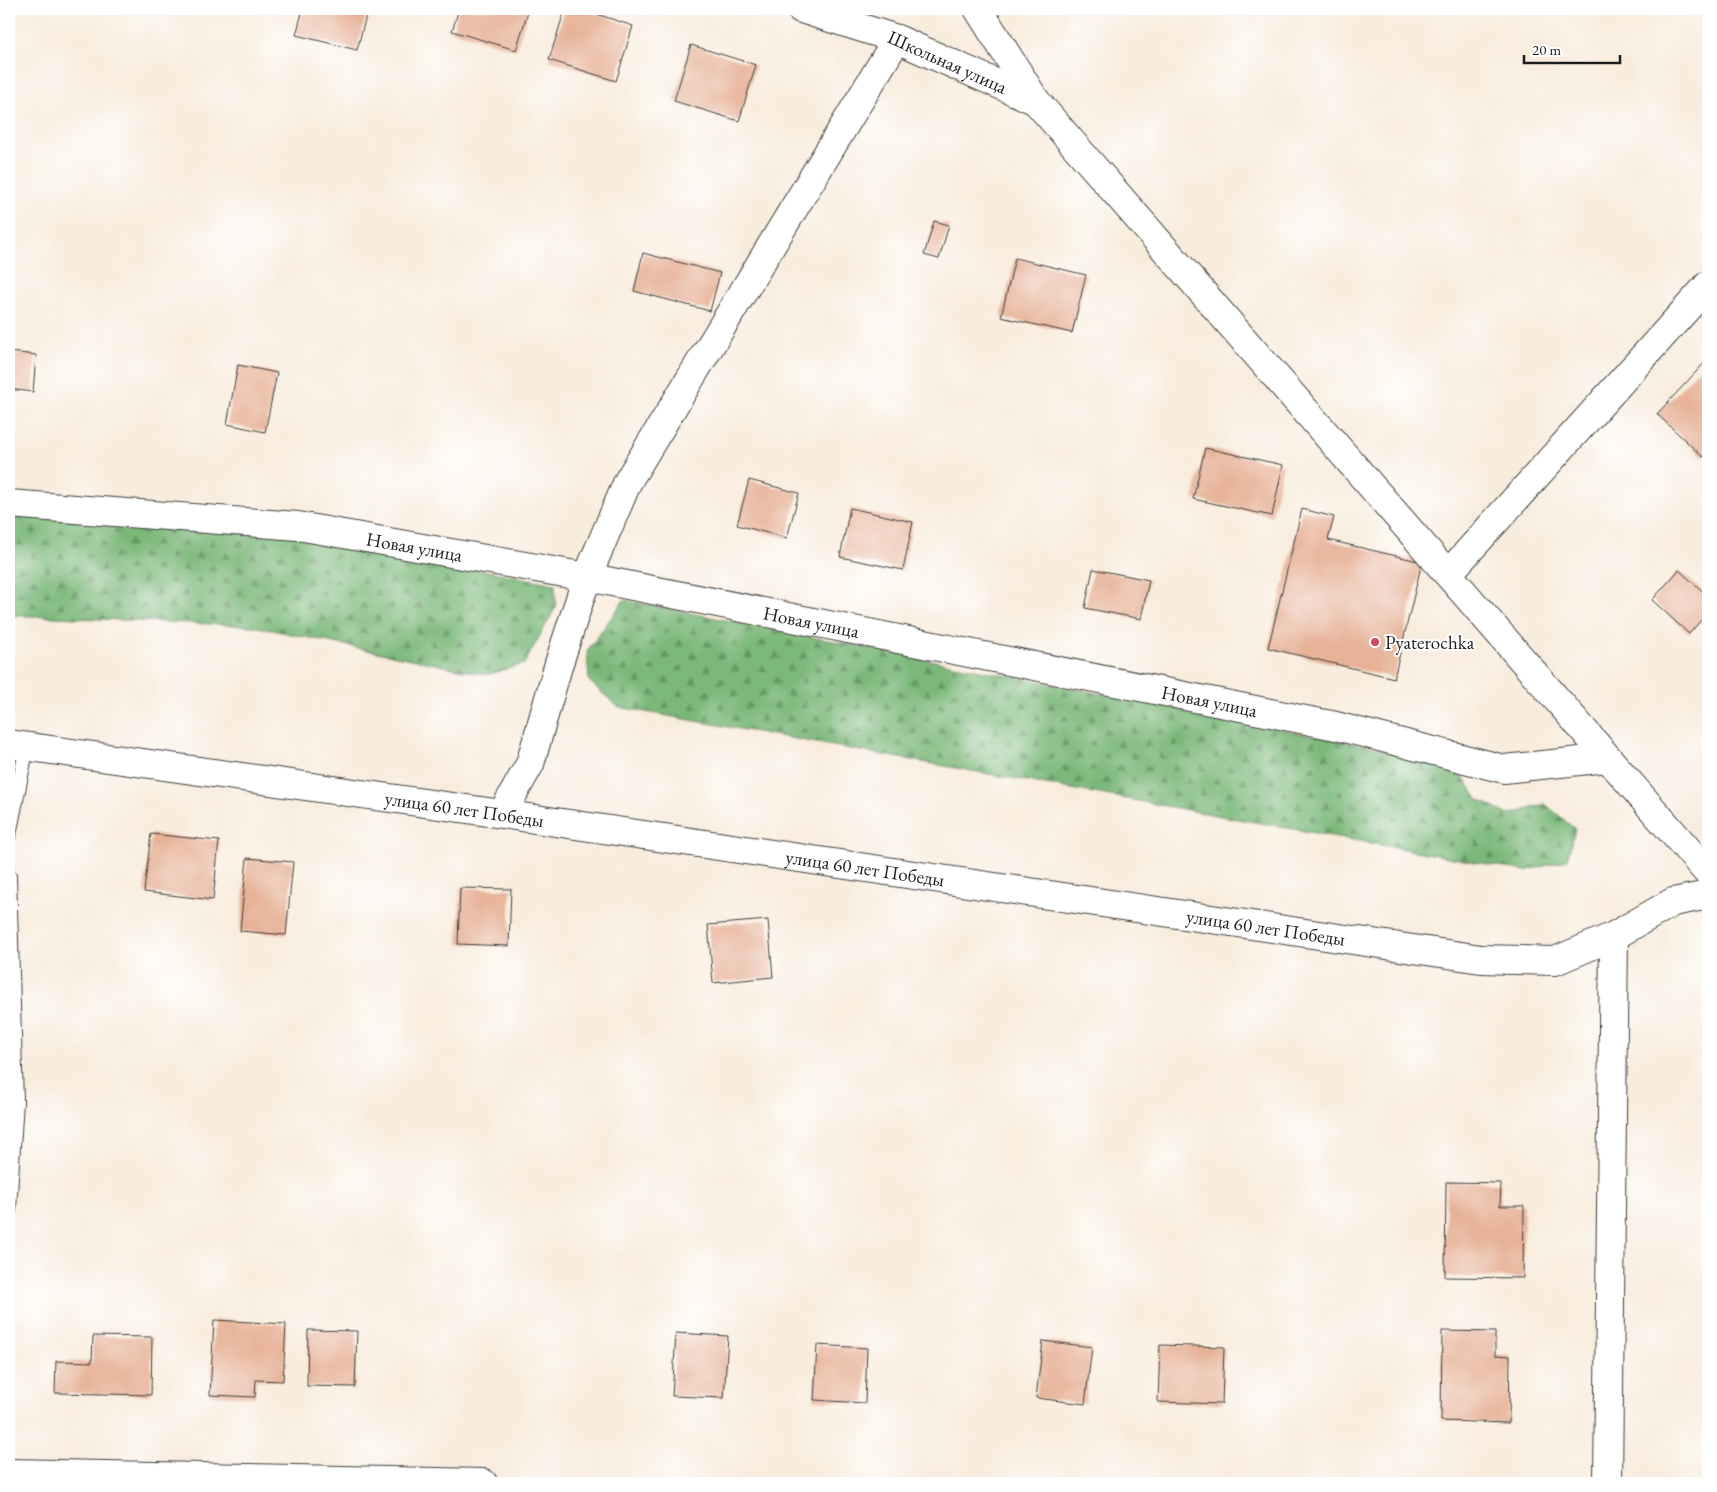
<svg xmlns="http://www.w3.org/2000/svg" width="1717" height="1492" viewBox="0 0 1717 1492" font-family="'EB Garamond',serif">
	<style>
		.forest { fill: url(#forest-firs); stroke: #4c6a4a }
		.building { fill: #e7b298 }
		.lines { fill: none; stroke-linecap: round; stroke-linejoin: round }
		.service-casing { stroke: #3d3b39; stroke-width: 16 }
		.minor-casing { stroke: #3d3b39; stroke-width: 30 }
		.service { stroke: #fff; stroke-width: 14 }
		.minor { stroke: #fff; stroke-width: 28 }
		.poi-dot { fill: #d1495b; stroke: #fff; stroke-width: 2 }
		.labels { text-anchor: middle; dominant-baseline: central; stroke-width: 4; stroke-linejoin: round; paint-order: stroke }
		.street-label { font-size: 19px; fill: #1c1c1c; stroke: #fff }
		.poi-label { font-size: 19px; fill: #1c1c1c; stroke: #fff; text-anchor: start }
	</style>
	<defs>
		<pattern id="forest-firs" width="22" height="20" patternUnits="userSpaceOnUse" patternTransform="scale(1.25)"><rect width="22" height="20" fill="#7bb879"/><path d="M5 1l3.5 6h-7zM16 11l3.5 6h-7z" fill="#649562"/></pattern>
	</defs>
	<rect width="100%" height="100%" fill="#fff"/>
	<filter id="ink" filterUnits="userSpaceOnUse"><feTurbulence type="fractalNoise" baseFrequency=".02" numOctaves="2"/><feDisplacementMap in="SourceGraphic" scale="10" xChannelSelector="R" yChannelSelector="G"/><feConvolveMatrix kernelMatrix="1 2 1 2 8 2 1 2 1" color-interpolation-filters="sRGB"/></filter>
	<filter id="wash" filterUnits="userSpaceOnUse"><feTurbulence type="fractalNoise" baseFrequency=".0096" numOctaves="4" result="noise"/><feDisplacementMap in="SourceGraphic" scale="20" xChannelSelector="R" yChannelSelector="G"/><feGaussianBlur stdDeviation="1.12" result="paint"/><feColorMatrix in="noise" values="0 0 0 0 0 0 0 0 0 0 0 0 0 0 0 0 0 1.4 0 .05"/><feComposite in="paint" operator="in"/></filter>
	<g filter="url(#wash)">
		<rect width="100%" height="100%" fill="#f8ecdc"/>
		<path class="forest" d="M9,512l276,20 270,52 1,23 -32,57 -37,11 -234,-49 -244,-11z
			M624,600l829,163 26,37 30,15 36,-11 30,25 -8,31 -42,11 -907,-164 -29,-26 -2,-30z"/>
		<g id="blocks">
			<path class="building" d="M303,9h50l14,3 -10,38 -61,-15z
				M459,9h70l-13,41 -64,-19z
				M565,9h16l52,17 -17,55 -67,-21z
				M691,45l65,20 -17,56 -65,-20z
				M934,221l15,4 -10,34 -15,-4z
				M643,253l77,20 -10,38 -76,-20z
				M1015,258l71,17 -14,58 -71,-16z
				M9,352l27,3 -3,37 -24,-3z
				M1708,359v93l-5,5 -46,-43z
				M238,365l39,8 -12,59 -38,-8z
				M1205,448l78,17 -11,51 -79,-17z
				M749,480l50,13 -12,45 -50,-13z
				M850,508l63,14 -10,48 -63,-13z
				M1302,509l32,8 -6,23 94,22 -28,116 -126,-30z
				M1093,569l56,11 -8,39 -56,-11z
				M1679,570l29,26v16l-19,22 -37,-34z
				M151,834l68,7 -6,59 -69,-8z
				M247,858l46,4 -7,73 -46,-4z
				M460,888l51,1 -2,57 -51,-2z
				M768,920l5,57 -60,6 -5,-58z
				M1446,1182l55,1 -1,23h24l-1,72 -78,-1z
				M214,1320l72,4 -3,57 -27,-1 -1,17 -45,-2z
				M308,1330l49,1 -2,56 -48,-1z
				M1442,1331l53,1v23l15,1 -1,67 -68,-2z
				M676,1333l52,3 -4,62 -52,-2z
				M93,1336l59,1 -1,58 -96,-2 1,-32 36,1z
				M1043,1341l49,6 -7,57 -49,-6z
				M817,1345l50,3 -2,55 -51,-3z
				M1160,1345l64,2 -2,57 -64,-2z"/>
		</g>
	</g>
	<g filter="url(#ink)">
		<use href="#blocks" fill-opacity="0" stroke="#3d3b39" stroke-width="1"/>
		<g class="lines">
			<defs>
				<path id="service" d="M9,835l18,-89
					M9,876l7,225 -7,108"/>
				<g id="minor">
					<path id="s1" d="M801,9l96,30 139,62"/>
					<path d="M978,9l58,92 672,772"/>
					<path id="s2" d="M9,504l289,22 289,51 749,149 168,43 104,-11"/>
					<path d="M1448,574l260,-289"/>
					<path id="s3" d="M9,744l493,70 979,145 74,2 59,-25 59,-34 35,-7"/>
					<path d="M502,814l28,-50 29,-101 28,-86 41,-96 269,-442"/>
					<path d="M9,1473l474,10"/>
					<path d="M1608,1483l6,-547"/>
				</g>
			</defs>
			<use href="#service" class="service-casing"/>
			<use href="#minor" class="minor-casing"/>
			<use href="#service" class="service"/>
			<use href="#minor" class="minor"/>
		</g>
	</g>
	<circle class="poi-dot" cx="1375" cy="642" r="5"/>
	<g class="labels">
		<g class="street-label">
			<text stroke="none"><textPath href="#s1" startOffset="156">Школьная улица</textPath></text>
			<text stroke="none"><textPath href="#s2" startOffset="408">Новая улица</textPath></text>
			<text stroke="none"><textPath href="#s2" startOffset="812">Новая улица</textPath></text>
			<text stroke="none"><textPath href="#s2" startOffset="1218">Новая улица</textPath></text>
			<text stroke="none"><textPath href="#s3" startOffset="460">улица 60 лет Победы</textPath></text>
			<text stroke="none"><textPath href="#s3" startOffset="865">улица 60 лет Победы</textPath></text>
			<text stroke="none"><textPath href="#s3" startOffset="1270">улица 60 лет Победы</textPath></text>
		</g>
		<g class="poi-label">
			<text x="1385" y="642">Pyaterochka</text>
		</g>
	</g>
	<rect width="1717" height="1492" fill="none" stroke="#fff" stroke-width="30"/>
	<path d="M1524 55v8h96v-8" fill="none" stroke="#1c1c1c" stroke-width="2.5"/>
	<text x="1532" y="55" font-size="15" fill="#1c1c1c" stroke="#ffffff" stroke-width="4" paint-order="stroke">20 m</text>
</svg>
